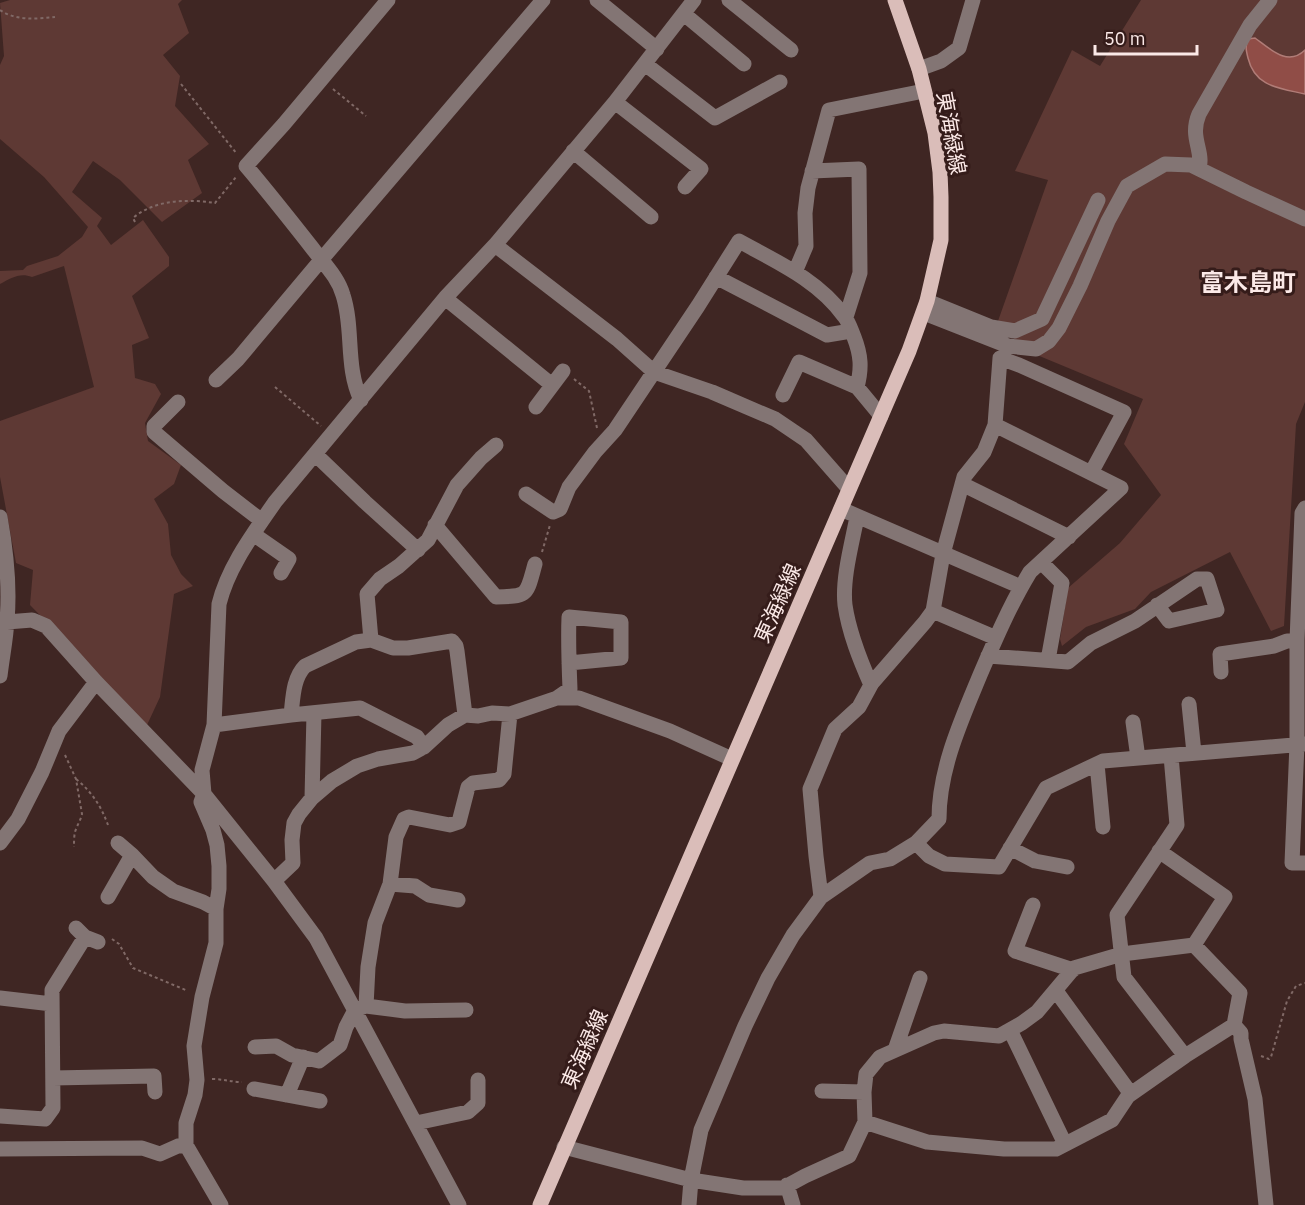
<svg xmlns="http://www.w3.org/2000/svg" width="1305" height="1205" viewBox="0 0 1305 1205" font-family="'IBM Plex Sans','Noto Sans JP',sans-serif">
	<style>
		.green { fill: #5e3934 }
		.water { fill: #904d47; stroke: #b07c77; stroke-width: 1.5 }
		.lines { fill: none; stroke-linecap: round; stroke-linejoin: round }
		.path { stroke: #806966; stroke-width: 2; stroke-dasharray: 3 3; stroke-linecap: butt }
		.minor { stroke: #837574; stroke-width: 15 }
		.major { stroke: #dabdb9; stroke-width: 15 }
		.labels { text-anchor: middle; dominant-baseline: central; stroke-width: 6; stroke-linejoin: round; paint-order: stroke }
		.street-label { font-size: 21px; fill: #fbe9e7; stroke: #351c1a }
		.quarter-label { font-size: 24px; font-weight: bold; fill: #fbe9e7; stroke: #351c1a }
	</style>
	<rect width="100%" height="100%" fill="#3f2623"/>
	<path class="green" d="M10,0h172l-4,4 11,29 -26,22 17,21 -5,30 34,38 -21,16 14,33 -40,29 -42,-42 -27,-19 -21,31 30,26 -5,8 14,19 32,-25 26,37v9l-37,30 17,42 -17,7 3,33 20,6 6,10 -16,29 3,18 33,24 -7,19 -20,15 14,25 3,31 10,19 12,12 -19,8 -14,103 -13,28 -117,-120 3,-35 -17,-7 -16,-86v-56l94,-34 -30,-121 -32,11c-12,-5 -21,1 -32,7v-13l23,-1 4,-4 31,-10 24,-19 6,-10 -44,-50 -44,-38v-74l4,-9 -4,-53z
		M1141,0h164v402l-9,22 -12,202 -13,5 -41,-79 -79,40 -16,17 -49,18 -24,19 -2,-7 8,-51 52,-45 41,-48 -37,-51 19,-45 -118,-49 -27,-29 50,-141 -33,-9 57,-121 28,16z"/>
	<path class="water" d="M1255,38c15,11 33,29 50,12v44c-26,-6 -50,-7 -57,-36 -2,-8 -3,-12 0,-19z"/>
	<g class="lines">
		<path class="path" d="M0,10c16,11 36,9 55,7
			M181,84l56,70
			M333,89l33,27
			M135,222l-2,-4c22,-19 56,-19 82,-15l21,-26
			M574,379l15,12 8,37
			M275,387l46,39
			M542,552l8,-27
			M65,755l11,24 6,35c-1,6 -5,11 -7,18 -1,4 -1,10 -1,15
			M76,779c16,13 25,27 32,46
			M112,939l7,5 14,24 55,23
			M1261,1056l8,3 2,-2 16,-56 9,-15 9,-3
			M212,1079c11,0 19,3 30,3"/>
		<path class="minor" d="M597,0l60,49
			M729,0l62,50
			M684,14l60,50
			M645,64l70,54 65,-36
			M919,69l22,-8 18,-13 14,-48
			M615,102l86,67 -16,18
			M573,151l78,66
			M1199,169c5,-19 -10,-31 0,-55l51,-89 20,-25
			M812,171l47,-2 1,104 -14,44
			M495,245l122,94 37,33 58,20 63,27 31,21 43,49
			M795,272l11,-26 -1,-33 3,-25 21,-78 95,-19
			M716,277l111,58 24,-4
			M445,298l107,87
			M927,301l64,26 24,4 27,-12 56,-119
			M924,313l84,33 28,3 13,-8 10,-13 21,-42 28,-65 19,-35 38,-22 26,1 55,27 59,27
			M216,380l22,-21 83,-99 222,-260
			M783,395l16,-33 58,25 24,29
			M361,400c-16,-33 -7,-71 -18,-105 -5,-18 -19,-31 -30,-46 -22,-28 -44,-56 -67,-83l38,-42 104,-124
			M178,402l-24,24v6l69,59 39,30
			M536,407l27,-36
			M995,425l96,48
			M315,454l50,48 53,48
			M962,484l107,53
			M526,494l27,18 7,-3 9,-22 26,-35 20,-22 83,-124 41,-65c38,21 79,39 105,75 5,6 7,14 10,21 7,18 8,31 3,50
			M1305,508l-3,5 -5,128v103l-5,119h13
			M841,509l180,78
			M0,517c6,33 10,69 7,103 -1,19 -5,38 -7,56
			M857,517c-5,26 -15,62 -12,88 4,28 15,55 26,80
			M435,525l61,72c33,-1 30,-1 39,-33
			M253,534l36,25 -8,14
			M1041,562l21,21 -14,77
			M933,611l63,27
			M7,622l25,-2 14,6 50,56 108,112 70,87 42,57 143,267
			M371,640l-4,-46 13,-15 19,-13 29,-26 29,-55 24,-27 15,-13
			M988,656l80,6 23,-19 44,-22 62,-42h10l10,31 -48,11 -12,-16
			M1221,672l-1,-18 54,-8 13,-5h10
			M557,698l13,-9c-1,-24 -2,-48 -1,-72l52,5v36l-52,5
			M1189,704l5,49
			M291,715c2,-17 2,-37 14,-49l51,-24 15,-2 22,8h15l44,-7 4,5 1,5 8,64
			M1133,722l5,36
			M214,725l77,-10 69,-7 57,29 7,10
			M1171,756l6,69 -60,90 7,62 61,79
			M1097,764l6,63
			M312,798l2,-85
			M0,843l18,-24 24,-47 17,-41 37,-49
			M118,843l14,12
			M916,843l13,13 16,8 54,3 47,-79 57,-27 202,-17
			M1010,848l25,13 32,6
			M1159,851l66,46 -31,48
			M274,881l19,-18 -1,-23 2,-17 5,-9 13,-16 20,-17 25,-15 21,-7 35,-6 11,-6 24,-22 17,-10 13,1 14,-3 18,1 47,-16h22l91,33 62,28
			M390,884l25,2 14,9 29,5
			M108,897l24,-42 21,22 20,14 30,11 13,7
			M821,897l-5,-41 -6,-67 25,-60 24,-22 13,-24 53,-61 8,-11 10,-57 21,-77 20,-25 11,-27 5,-67 19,7 105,47 -33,61 30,15 -91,84c-20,33 -35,68 -50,103 -19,46 -41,94 -41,144l-23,24 -26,16 -20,4 -49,34 -28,38 -25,43 -23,48 -44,104 -10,50 52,8h40l22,-12 44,-20 16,-34 -1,-30 2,-18 14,-17 54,-24 10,-2 55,5 23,-13 15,-11 37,-44 48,-14 72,-9 46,48 -6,32 -49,31 -57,40 -16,24 -56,29h-52l-77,-7 -62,-20
			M1033,905l-18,46 58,19
			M76,928l9,9 13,5
			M1056,991l75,103
			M0,998l52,6
			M366,1006l39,5 61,-1
			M1234,1025l7,8v6l14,60 11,106
			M1010,1030l55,114
			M255,1047l21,-1 16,9 27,6 21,-16 6,-18 9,-17 11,-4 2,-39 7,-44 15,-39 6,-47 8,-18 5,-2 41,8 9,-3 9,-35 5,-4 26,-3 5,-6 6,-60
			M895,1050l25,-72
			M53,1078l101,-2 1,16
			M254,1089l66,12
			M822,1091l42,1
			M287,1095l16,-38
			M0,1116l45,3 8,-11 -1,-118 33,-53
			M416,1123l52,-11 10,-9v-23
			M564,1147l127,33 -2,25
			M0,1149l142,-1 18,6 18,-8 8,-1
			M787,1185l6,20
			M221,1205l-35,-60v-22l9,-28 2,-15 -3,-34 8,-49 14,-54v-34l3,-20v-23l-2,-21 -4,-15 -12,-28 3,-8 -2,-24 12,-45 5,-121c9,-37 34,-70 56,-102l170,-204 50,-53 120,-143 79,-102"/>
		<path class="major" d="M540,1205l369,-854 18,-50 14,-61v-43l-1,-25 -5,-39 -16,-64 -24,-69"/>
	</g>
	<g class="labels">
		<g class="street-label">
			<text transform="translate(952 133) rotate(80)">東海緑線</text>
			<text transform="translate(777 603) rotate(-66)">東海緑線</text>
			<text transform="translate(584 1049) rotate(-66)">東海緑線</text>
		</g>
		<g class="quarter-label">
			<text x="1248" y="282">富木島町</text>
		</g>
	</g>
	<path d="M1095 45v9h102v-9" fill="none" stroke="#fbe9e7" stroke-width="3"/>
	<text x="1104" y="45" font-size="18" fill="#fbe9e7" stroke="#351c1a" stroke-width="4.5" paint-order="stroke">50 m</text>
</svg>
